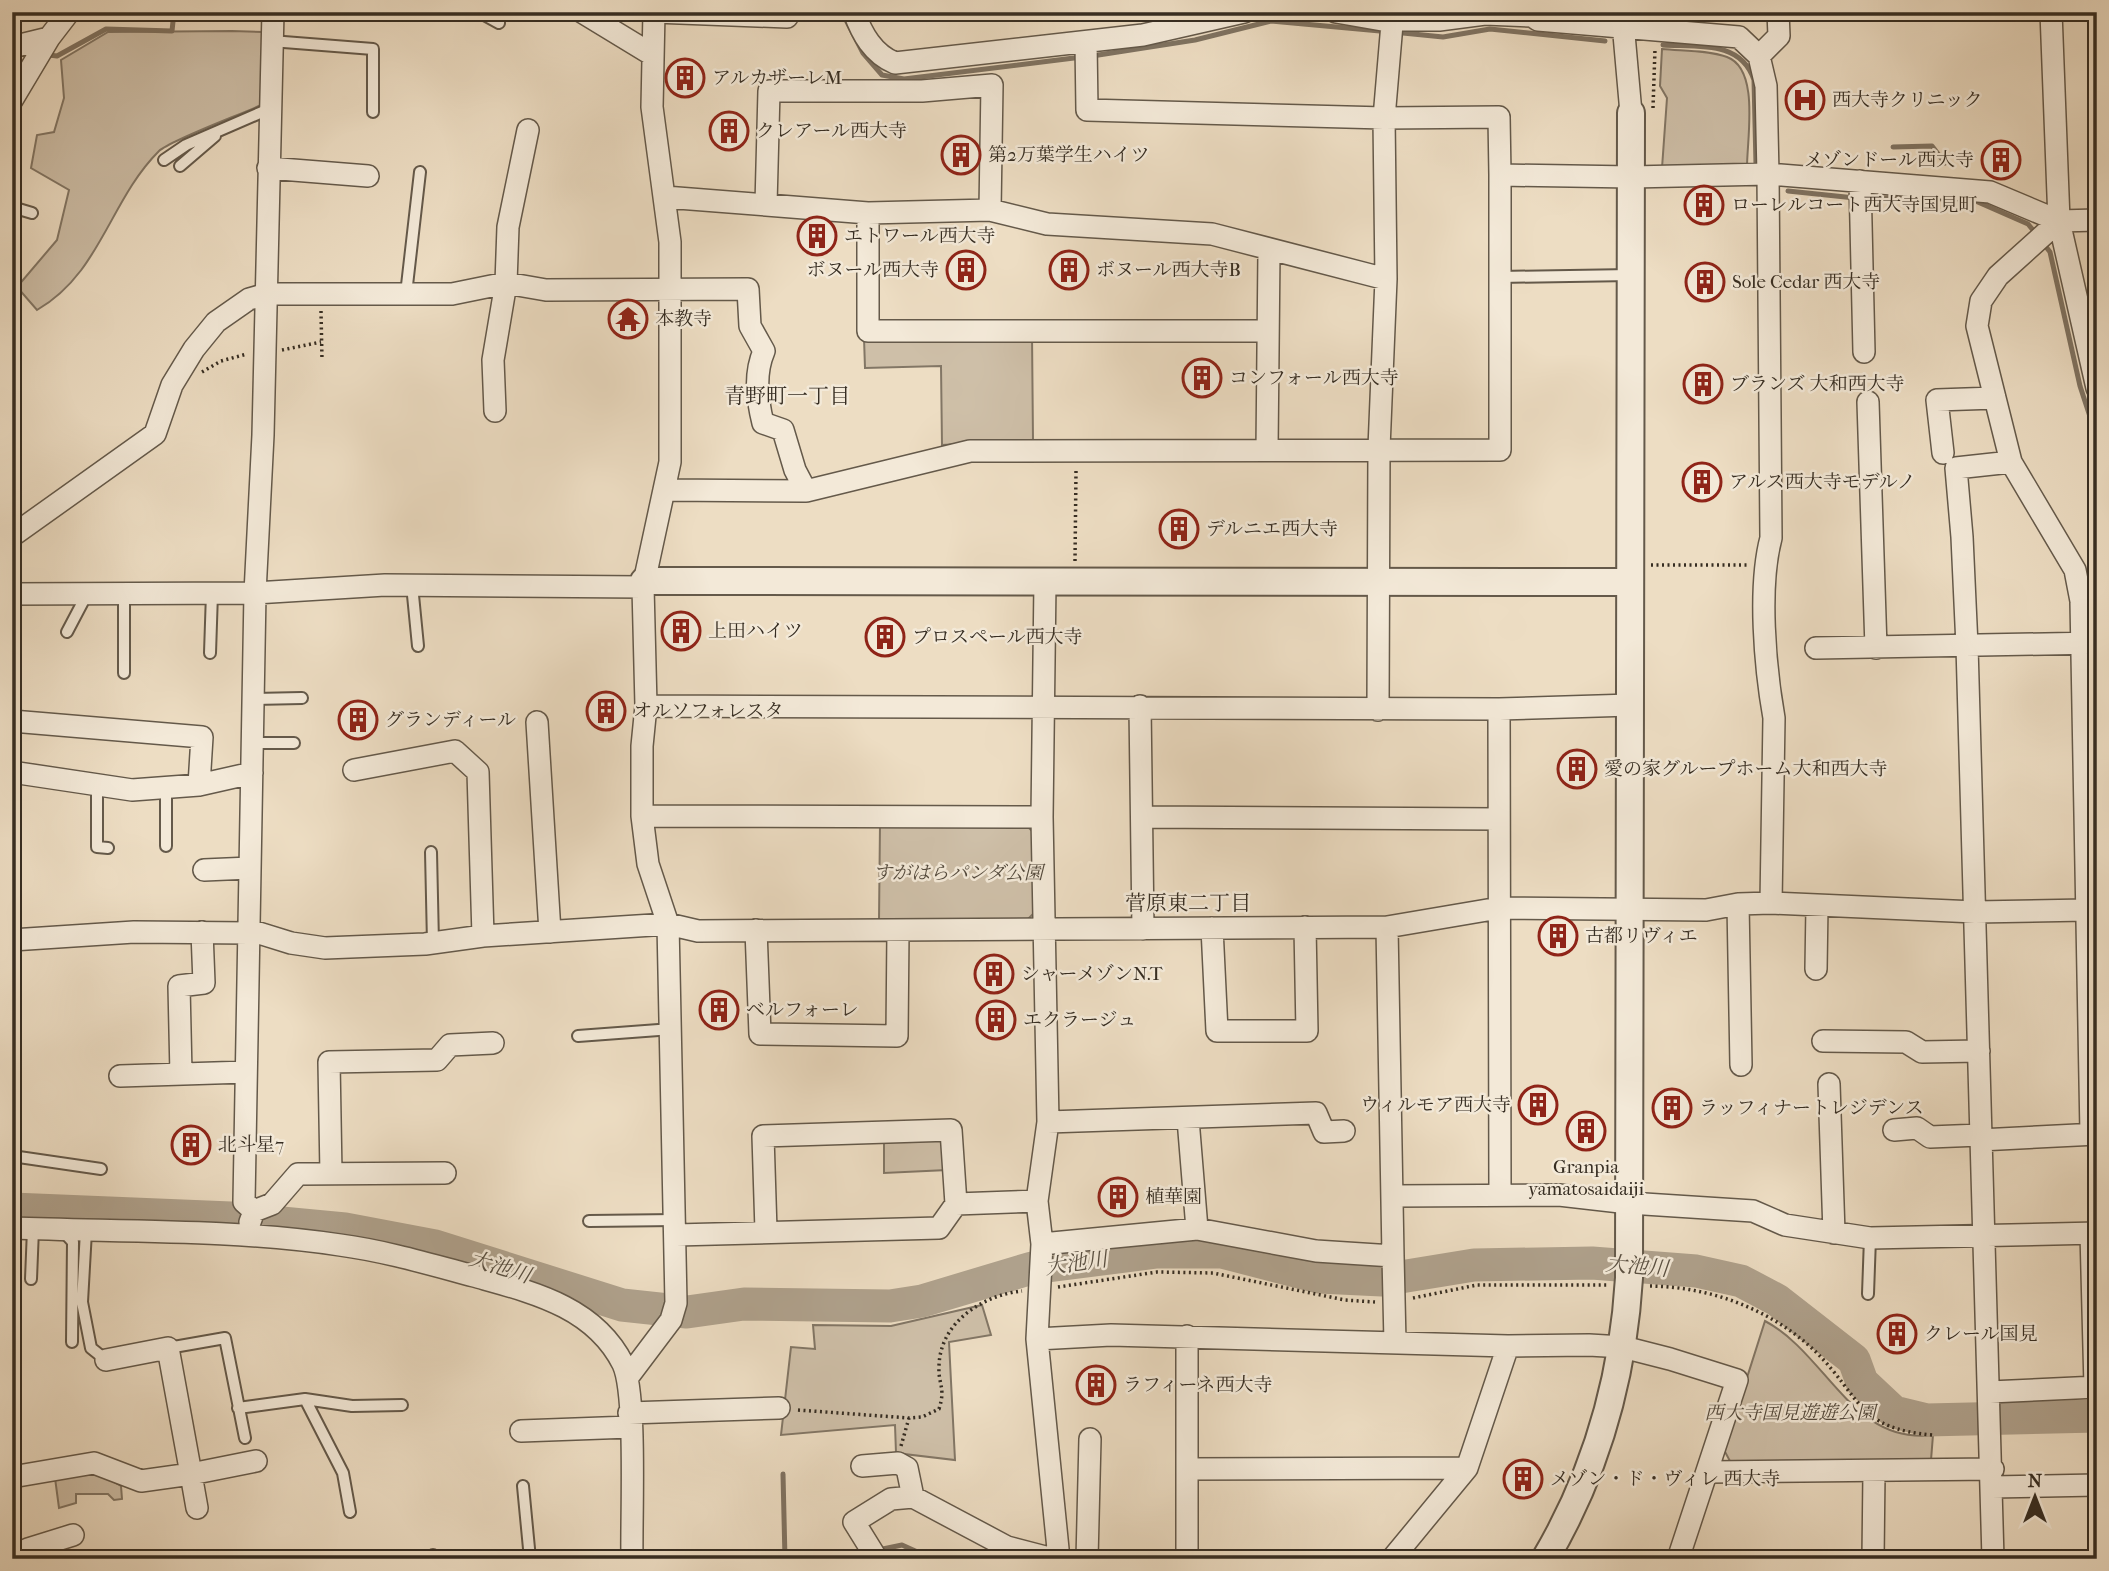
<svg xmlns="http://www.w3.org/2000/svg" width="2109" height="1571" viewBox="0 0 2109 1571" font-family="'IM FELL French Canon','Noto Serif JP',serif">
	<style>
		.green { fill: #cebfa8; stroke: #827665; stroke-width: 2 }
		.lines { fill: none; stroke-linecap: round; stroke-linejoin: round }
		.stream { stroke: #7f7362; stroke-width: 5 }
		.river { stroke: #afa18c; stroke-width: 33 }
		.service-casing { stroke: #64594a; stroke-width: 14 }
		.minor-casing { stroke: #64594a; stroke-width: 24 }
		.tertiary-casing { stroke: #64594a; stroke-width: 30 }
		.path { stroke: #362d22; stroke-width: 3.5; stroke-dasharray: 2 3.5; stroke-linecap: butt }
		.service { stroke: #f3e9d8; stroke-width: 10 }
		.minor { stroke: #f3e9d8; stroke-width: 21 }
		.tertiary { stroke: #f3e9d8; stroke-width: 26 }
		.labels { text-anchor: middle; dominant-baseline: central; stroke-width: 5; stroke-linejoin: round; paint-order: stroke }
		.poi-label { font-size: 19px; fill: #362d22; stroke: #f3e9d8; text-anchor: start }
		.park-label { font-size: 19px; font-style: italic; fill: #544a3d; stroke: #f3e9d8 }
		.neighbourhood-label { font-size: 21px; fill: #362d22; stroke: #f3e9d8 }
		.water-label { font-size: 21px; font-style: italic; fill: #5a5042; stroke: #f3e9d8 }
	</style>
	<rect width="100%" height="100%" fill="#edddc3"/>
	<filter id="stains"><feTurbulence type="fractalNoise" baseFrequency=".00286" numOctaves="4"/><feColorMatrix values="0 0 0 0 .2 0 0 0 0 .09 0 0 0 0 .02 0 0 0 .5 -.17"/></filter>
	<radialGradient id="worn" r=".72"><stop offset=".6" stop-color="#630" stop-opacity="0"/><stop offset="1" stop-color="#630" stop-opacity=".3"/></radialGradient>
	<path class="green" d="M232,31l31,1 -2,73c-19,9 -90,35 -102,46 -50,50 -58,122 -122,159l-20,-23 40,-47 12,-50 -38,-22 6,-33 17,-3 10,-34 -3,-38 47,-28z
		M1662,49c20,2 46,1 65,8 33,12 20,81 20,110l-85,1 5,-70 -7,-12z
		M1032,335l1,105 -91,5 -1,-79 -76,2 -1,-30z
		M880,824l146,1 11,11 -1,75 -11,11 -146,-1z
		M938,1138l9,12v20l-63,3v-33z
		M982,1305l9,30 -42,7 6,118 -59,-7 -1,-28 -114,10 10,-88 24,2 -2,-24 78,1z
		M1765,1321c62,33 87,124 168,114l-2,25 -200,3 -7,-13z
		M94,1471l27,15 1,13 -8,1 -6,-6h-32v9l-17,5 -4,-30z"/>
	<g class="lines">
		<path class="stream" d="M842,12l21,41 19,22 22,4 178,-22
			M1403,33l40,4 47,-8 115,12
			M1663,45c34,2 78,-5 91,35l2,85
			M49,55l8,1 49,-27 66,2 2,-19
			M1092,56l103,-16 76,-19 109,10
			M1893,147l39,-1 13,17
			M1788,191l67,7
			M1873,198l81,1
			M1971,199l57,25 9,11
			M2043,243l7,9 30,134 17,52
			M783,1474l2,85
			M878,1550l24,-5 31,14"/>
		<path class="river" d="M12,1209l219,9 114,11 90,17 187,59 65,7 57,-8 146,2 32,-5 110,-33 125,-16h65l97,25 63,3 92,-15 118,-2 104,8 45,10 36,19 77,60 8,22 32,30 33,8 170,-4"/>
		<defs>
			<path id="service" d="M479,12l20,11
				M271,41l102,8v63
				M164,160l22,-15 83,-36
				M180,166l35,-30
				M12,207l20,6
				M1500,277l131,-2
				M406,294l14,-122
				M412,585l6,61
				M124,594v79
				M67,632l20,-38
				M210,653l2,-60
				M253,699l49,-1
				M253,743h41
				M97,785v62l11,1
				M166,788v58
				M431,852l2,91
				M578,1036l94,-7
				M12,1156l89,13
				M589,1221l87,-1
				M62,1230l11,12 -1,100
				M86,1231l-4,71 9,46 15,12
				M31,1279l2,-50
				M1868,1294l2,-56
				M168,1348l57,-10 20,100
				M305,1399l38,74 7,39
				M238,1408l67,-9 47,7 50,-1
				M523,1486l7,73
				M433,1555v4"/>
			<path id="minor" d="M582,12l69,42
				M654,12l133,5v-5
				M854,12c8,22 19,42 41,51l248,-28 101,-23
				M1336,12l46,8h57l46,-6 47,2 6,4 201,17 20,19 7,30 2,88 222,18 69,29 38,167
				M1622,12l9,101
				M2051,12l8,209 -61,55 -17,25 -4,25 34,136 64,108 6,31 10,533
				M1086,43l1,67 297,8 115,-1 1,58 132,2 136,-3 3,364c-13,49 -6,129 3,180l-3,185
				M12,47l37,-9
				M1759,56l20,-20 -1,-24
				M12,100l37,-62 20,-26
				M268,168l100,8
				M1860,181l4,171
				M665,197l203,16 122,-3 57,14 165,10 174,45
				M766,204l3,-113h153l70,-6 -2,125
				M868,213v118h400
				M2059,221l38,-1
				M1868,402l8,246
				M495,411l-2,-51 13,-77 2,-56 20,-97
				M1267,450l2,-199
				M1943,453l-6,-53 58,-2
				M664,490l142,1 164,-40 530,-1v-275
				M12,536l143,-102 17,-49 22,-36 22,-27 33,-23 18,-5h185l54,-11 40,7 202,-1 2,37 14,25c-10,23 -7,48 -1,72l20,7 12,40 11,21
				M1045,582l-3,235 6,305 -11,79 5,43 -5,95 22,220
				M12,594l243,-1 130,-8 258,2
				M1816,648l281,-5
				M646,706l853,3 1,486
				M1140,706l3,223
				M1499,709l132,-4
				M1378,710l1,-262 7,-169 -2,-161 9,-106
				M12,721l190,16 -3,48
				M537,722l13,210
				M354,770l101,-19 23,21 5,164
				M12,772l120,18 67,-5 53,-12
				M642,816l400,1
				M1142,817l357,2
				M204,870l46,-2
				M1738,904l3,161
				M1212,928l5,103h90l-2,-104
				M249,930l42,13 34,5 100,-4 58,-8 185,-12 30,7 689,-4 112,-19 207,2 32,-6 33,-1 204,9 111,-2
				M756,930l4,104 137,2 1,-105
				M12,940l122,-8 115,1
				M1816,969l1,-63
				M1823,1041l83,1 16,10 57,-1
				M181,1074l-2,-88 25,-3 -2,-51
				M120,1076l126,-4
				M1829,1084l5,149
				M1188,1119l9,110
				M1048,1122l268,-9 8,19 20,-1
				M1894,1130l23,-2 13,9 50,-2
				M1980,1140l117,-6
				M331,1174l-2,-112 108,-2 13,-15 43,-2
				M1394,1196l165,-1 70,8 124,8 32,14 85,13 227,-5
				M956,1204l81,-3
				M254,1211l-10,-9 11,-609 8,-158 10,-423
				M250,1222l4,-11 18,-7 26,-30 147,-1
				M12,1228c109,4 220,1 328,17 45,6 89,19 134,31 57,16 120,30 149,88 14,30 8,154 9,195
				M2091,1233l4,154
				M676,1235l263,-7 17,-24 -5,-74 -188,6 3,95
				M1042,1244l155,-15 119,22 77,5 -6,-329
				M1393,1256l2,86
				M1187,1336v223
				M1037,1339l74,-4 397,11 81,-1 34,2 47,12 67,21 -59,179
				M628,1377l43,-57 5,-17 -8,-379 -20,-60 -6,-48v-70l4,-40 -3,-119 27,-125v-220l-18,-135 2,-95
				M1990,1392l107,-5
				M629,1413l150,-5
				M521,1431l109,-4
				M862,1466l36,-3 9,5 6,29
				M1187,1469l280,-1
				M1709,1472l284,-3
				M12,1477l82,-14 47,18 50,-7 -23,-126 -62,12
				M1992,1487l105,-2
				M197,1508l-6,-34 65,-13
				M27,1559l1,-10 45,-14
				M877,1559l-23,-37 37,-23 22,-2 94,50 46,12
				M1087,1559l3,-120
				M1392,1559l75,-91 41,-122
				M1873,1559l1,-87
				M1993,1559l-26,-913 -5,-109 -6,-69 55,-6"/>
			<path id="tertiary" d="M644,581l985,1
				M1545,1559c52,-88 78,-180 84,-281l2,-1165"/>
		</defs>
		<use href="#service" class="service-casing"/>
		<use href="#minor" class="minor-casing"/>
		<use href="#tertiary" class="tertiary-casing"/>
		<path class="path" d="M1653,108l2,-59
			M321,311l1,49
			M282,350l39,-8
			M202,372l19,-11 26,-7
			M1075,561l1,-90
			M1651,565h98
			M1650,1286c61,1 121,23 166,66 46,46 41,77 117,83
			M1058,1287l99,-15 56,1 132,27 30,2
			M1413,1298l64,-13h130
			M798,1410l111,8 13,-1 17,-8c7,-22 -1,-24 0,-43 1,-44 44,-71 83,-75
			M901,1446l8,-28"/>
		<use href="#service" class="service"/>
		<use href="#minor" class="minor"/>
		<use href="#tertiary" class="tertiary"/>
	</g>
	<defs>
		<symbol id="building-ring" viewBox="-11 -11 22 22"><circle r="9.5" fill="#f3e9d8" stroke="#8f2418" stroke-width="1.5"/><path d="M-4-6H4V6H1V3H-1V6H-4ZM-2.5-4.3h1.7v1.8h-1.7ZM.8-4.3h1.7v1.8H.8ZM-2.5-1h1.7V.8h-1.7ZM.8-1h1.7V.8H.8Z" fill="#8f2418"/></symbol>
		<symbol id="hospital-ring" viewBox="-11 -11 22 22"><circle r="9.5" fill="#f3e9d8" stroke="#8f2418" stroke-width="1.5"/><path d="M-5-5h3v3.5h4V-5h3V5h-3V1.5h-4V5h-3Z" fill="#8f2418"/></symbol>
		<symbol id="temple-ring" viewBox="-11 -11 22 22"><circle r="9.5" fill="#f3e9d8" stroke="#8f2418" stroke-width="1.5"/><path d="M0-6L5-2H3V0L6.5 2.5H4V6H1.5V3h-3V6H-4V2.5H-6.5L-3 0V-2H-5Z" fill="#8f2418"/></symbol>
	</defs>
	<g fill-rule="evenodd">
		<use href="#building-ring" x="663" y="56" width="44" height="44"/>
		<use href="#hospital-ring" x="1783" y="78" width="44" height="44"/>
		<use href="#building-ring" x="707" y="109" width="44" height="44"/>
		<use href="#building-ring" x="939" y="133" width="44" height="44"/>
		<use href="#building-ring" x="1979" y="138" width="44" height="44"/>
		<use href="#building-ring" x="1682" y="183" width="44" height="44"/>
		<use href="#building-ring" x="795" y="214" width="44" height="44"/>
		<use href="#building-ring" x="944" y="248" width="44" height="44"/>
		<use href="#building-ring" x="1047" y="248" width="44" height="44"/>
		<use href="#building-ring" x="1683" y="260" width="44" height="44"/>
		<use href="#temple-ring" x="606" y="297" width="44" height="44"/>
		<use href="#building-ring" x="1180" y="356" width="44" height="44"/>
		<use href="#building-ring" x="1681" y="362" width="44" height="44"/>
		<use href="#building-ring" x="1680" y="460" width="44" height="44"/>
		<use href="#building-ring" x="1157" y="507" width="44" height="44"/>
		<use href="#building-ring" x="659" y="609" width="44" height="44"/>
		<use href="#building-ring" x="863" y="615" width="44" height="44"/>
		<use href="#building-ring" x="584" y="689" width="44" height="44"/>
		<use href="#building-ring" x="336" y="698" width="44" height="44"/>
		<use href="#building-ring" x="1555" y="747" width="44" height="44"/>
		<use href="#building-ring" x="1536" y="914" width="44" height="44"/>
		<use href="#building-ring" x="972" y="952" width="44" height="44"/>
		<use href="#building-ring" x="697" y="988" width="44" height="44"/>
		<use href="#building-ring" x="974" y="998" width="44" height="44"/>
		<use href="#building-ring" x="1516" y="1083" width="44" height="44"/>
		<use href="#building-ring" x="1650" y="1086" width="44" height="44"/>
		<use href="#building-ring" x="1564" y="1109" width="44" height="44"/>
		<use href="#building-ring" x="169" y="1123" width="44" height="44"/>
		<use href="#building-ring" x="1096" y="1175" width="44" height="44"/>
		<use href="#building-ring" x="1875" y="1312" width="44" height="44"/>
		<use href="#building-ring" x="1074" y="1363" width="44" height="44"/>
		<use href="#building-ring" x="1501" y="1457" width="44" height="44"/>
	</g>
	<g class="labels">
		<g class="poi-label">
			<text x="712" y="78">アルカザーレM</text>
			<text x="1832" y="100">西大寺クリニック</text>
			<text x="756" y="131">クレアール西大寺</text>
			<text x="988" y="155">第2万葉学生ハイツ</text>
			<text x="1974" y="160" text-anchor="end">メゾンドール西大寺</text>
			<text x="1731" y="205">ローレルコート西大寺国見町</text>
			<text x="844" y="236">エトワール西大寺</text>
			<text x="939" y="270" text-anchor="end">ボヌール西大寺</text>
			<text x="1096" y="270">ボヌール西大寺B</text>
			<text x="1732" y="282">Sole Cedar 西大寺</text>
			<text x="655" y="319">本教寺</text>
			<text x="1229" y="378">コンフォール西大寺</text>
			<text x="1730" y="384">ブランズ 大和西大寺</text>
			<text x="1729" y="482">アルス西大寺モデルノ</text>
			<text x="1206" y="529">デルニエ西大寺</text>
			<text x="708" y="631">上田ハイツ</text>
			<text x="912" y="637">プロスペール西大寺</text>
			<text x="633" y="711">オルソフォレスタ</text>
			<text x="385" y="720">グランディール</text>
			<text x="1604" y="769">愛の家グループホーム大和西大寺</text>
			<text x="1585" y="936">古都リヴィエ</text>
			<text x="1021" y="974">シャーメゾンN.T</text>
			<text x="746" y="1010">ベルフォーレ</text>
			<text x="1023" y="1020">エクラージュ</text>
			<text x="1511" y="1105" text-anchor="end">ウィルモア西大寺</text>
			<text x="1699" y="1108">ラッフィナートレジデンス</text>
			<text x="218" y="1145">北斗星7</text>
			<text x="1586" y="1167" text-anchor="middle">Granpia<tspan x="1586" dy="22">yamatosaidaiji</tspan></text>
			<text x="1145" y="1197">植華園</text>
			<text x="1924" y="1334">クレール国見</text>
			<text x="1123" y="1385">ラフィーネ西大寺</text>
			<text x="1550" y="1479">メゾン・ド・ヴィレ 西大寺</text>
		</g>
		<g class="park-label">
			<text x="958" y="873">すがはらパンダ公園</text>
			<text x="1790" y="1413">西大寺国見遊遊公園</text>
		</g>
		<g class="neighbourhood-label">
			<text x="787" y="396">青野町一丁目</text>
			<text x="1188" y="903">菅原東二丁目</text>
		</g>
		<g class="water-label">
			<text transform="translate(1076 1263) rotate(-8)">大池川</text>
			<text transform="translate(1637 1266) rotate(5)">大池川</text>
			<text transform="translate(500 1267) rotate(17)">大池川</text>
		</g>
	</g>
	<rect width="2109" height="1571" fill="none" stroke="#edddc3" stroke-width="42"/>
	<rect x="14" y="14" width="2081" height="1543" fill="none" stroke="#362d22" stroke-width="3.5"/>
	<rect x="21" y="21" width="2067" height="1529" fill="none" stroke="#362d22" stroke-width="2"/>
	<g transform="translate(2035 1497)" stroke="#f3e9d8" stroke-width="5" paint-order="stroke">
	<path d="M0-5L12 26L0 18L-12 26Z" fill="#362d22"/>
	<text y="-10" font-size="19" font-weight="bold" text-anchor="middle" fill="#362d22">N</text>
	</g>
	<rect width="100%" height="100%" filter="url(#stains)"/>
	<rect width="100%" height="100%" fill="url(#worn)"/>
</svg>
